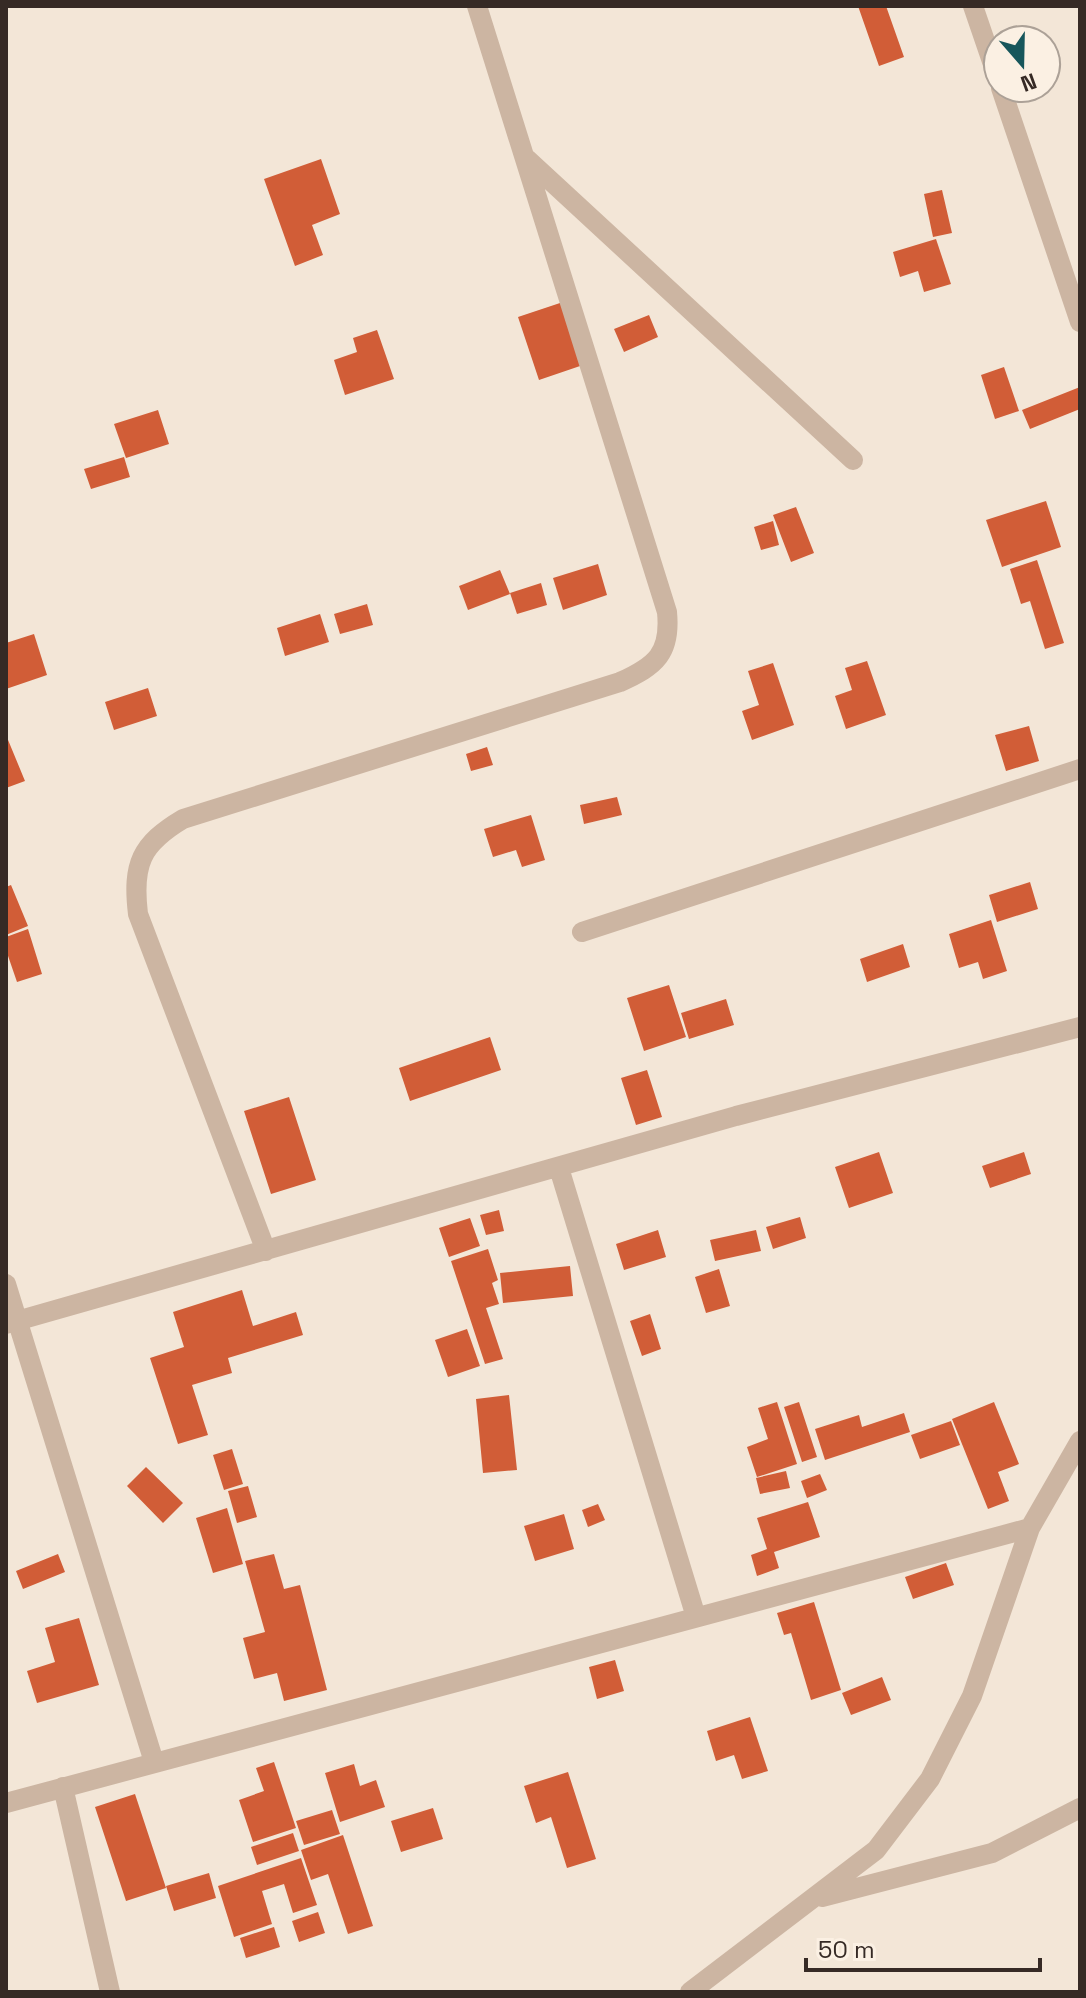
<svg xmlns="http://www.w3.org/2000/svg" width="1086" height="1998" viewBox="0 0 1086 1998" font-family="'Space Grotesk',sans-serif">
	<style>
		.building { fill: #d15d37 }
		.lines { fill: none; stroke-linecap: round; stroke-linejoin: round }
		.street { stroke: #ccb5a2; stroke-width: 20 }
	</style>
	<rect width="100%" height="100%" fill="#f3e6d7"/>
	<path class="building" d="M858,6h28l18,51 -25,9z
		M321,159l19,55 -28,11 11,30 -28,11 -31,-87z
		M942,190l10,43 -19,4 -9,-43z
		M936,239l15,45 -27,8 -6,-21 -18,6 -7,-25z
		M563,302l20,63 -44,15 -21,-63z
		M649,315l9,22 -34,15 -10,-23z
		M377,330l17,49 -49,16 -11,-35 23,-8 -4,-14z
		M1004,367l15,44 -24,8 -14,-44z
		M1080,387v22l-50,20 -8,-19z
		M158,410l11,34 -43,14 -12,-34z
		M124,457l6,20 -39,12 -7,-20z
		M1046,501l15,46 -59,20 -16,-47z
		M796,507l18,46 -23,9 -18,-47z
		M773,521l6,24 -18,5 -7,-23z
		M1037,560l27,83 -19,6 -15,-48 -9,3 -11,-35z
		M598,564l9,31 -44,15 -10,-32z
		M500,570l10,24 -42,16 -9,-24z
		M541,583l6,22 -30,9 -7,-21z
		M367,604l6,21 -33,9 -6,-20z
		M320,614l9,28 -44,14 -8,-28z
		M34,634l13,41 -41,14v-46z
		M867,661l19,54 -40,14 -11,-33 17,-6 -7,-22z
		M773,663l21,62 -42,15 -10,-29 17,-6 -11,-34z
		M148,688l9,28 -43,14 -9,-28z
		M1029,726l10,35 -33,10 -11,-36z
		M6,735l19,46 -19,7z
		M487,747l6,18 -22,6 -5,-17z
		M617,797l5,18 -38,9 -4,-19z
		M531,815l14,45 -23,7 -6,-17 -23,7 -9,-28z
		M1030,882l8,27 -41,13 -8,-27z
		M11,885l17,41 -22,9v-48z
		M991,920l16,51 -24,8 -5,-17 -19,6 -10,-34z
		M28,929l14,45 -25,8 -11,-32v-13z
		M903,944l7,23 -43,15 -7,-23z
		M669,985l17,52 -42,14 -17,-53z
		M726,999l8,26 -45,14 -8,-26z
		M490,1037l11,33 -91,31 -11,-33z
		M647,1070l15,47 -26,8 -15,-47z
		M289,1097l27,83 -45,14 -27,-83z
		M879,1152l14,41 -44,15 -14,-41z
		M1024,1152l7,22 -41,14 -8,-22z
		M499,1210l5,21 -18,4 -6,-20z
		M800,1217l6,21 -33,11 -7,-22z
		M470,1218l10,28 -31,11 -10,-29z
		M658,1230l8,27 -42,13 -8,-26z
		M756,1230l5,21 -46,10 -5,-21z
		M488,1249l10,31 -6,3 7,21 -13,4 17,51 -18,5 -34,-103z
		M570,1266l3,30 -70,7 -3,-30z
		M719,1269l11,37 -24,7 -11,-36z
		M242,1290l11,36 43,-14 7,23 -75,23 4,15 -40,12 16,50 -30,9 -28,-86 34,-11 -11,-35z
		M650,1314l11,35 -19,7 -12,-35z
		M467,1329l13,37 -32,11 -13,-37z
		M509,1395l8,75 -34,3 -7,-74z
		M777,1402l20,62 -40,13 -10,-30 21,-8 -10,-31z
		M799,1402l18,55 -15,5 -18,-55z
		M994,1402l25,62 -21,8 11,29 -21,8 -36,-90z
		M904,1413l6,19 -85,28 -10,-31 44,-14 3,12z
		M951,1421l9,24 -40,14 -9,-24z
		M232,1449l11,35 -19,6 -11,-35z
		M146,1467l37,36 -20,20 -36,-37z
		M786,1471l4,17 -30,6 -4,-16z
		M820,1474l7,16 -20,8 -6,-17z
		M248,1486l9,31 -20,6 -9,-32z
		M808,1502l12,35 -46,15 5,16 -22,8 -6,-21 16,-6 -10,-31z
		M598,1504l7,16 -17,7 -6,-17z
		M227,1508l16,56 -30,9 -17,-55z
		M564,1514l10,35 -39,12 -11,-35z
		M58,1554l7,18 -42,17 -7,-18z
		M274,1554l10,35 16,-4 27,105 -43,11 -7,-28 -23,6 -11,-41 22,-6 -20,-71z
		M946,1563l8,22 -41,14 -8,-22z
		M814,1602l27,88 -30,10 -20,-67 -7,2 -7,-22z
		M79,1618l20,67 -62,18 -10,-32 28,-9 -10,-34z
		M615,1660l9,31 -27,8 -8,-32z
		M882,1677l9,23 -40,15 -9,-22z
		M750,1717l18,54 -26,8 -8,-24 -18,6 -9,-30z
		M274,1762l22,66 -43,14 -14,-42 25,-9 -8,-23z
		M354,1764l6,22 16,-6 9,27 -45,15 -15,-49z
		M568,1772l28,87 -29,9 -16,-51 -15,6 -12,-37z
		M135,1794l31,94 -40,13 -31,-94z
		M433,1808l10,31 -42,13 -10,-31z
		M332,1810l8,24 -36,11 -8,-24z
		M293,1833l6,18 -42,14 -6,-18z
		M343,1835l30,91 -25,8 -20,-60 -17,6 -10,-30z
		M301,1858l16,47 -24,8 -9,-29 -22,7 10,33 -38,13 -16,-51z
		M209,1873l7,25 -42,13 -8,-25z
		M318,1912l7,21 -26,9 -7,-21z
		M274,1927l6,20 -34,11 -6,-20z"/>
	<g class="lines">
		<path class="street" d="M973,6l25,73
			M1001,88l79,234
			M527,159l326,301
			M582,932l498,-163
			M559,1168l137,449
			M266,1251l-128,-337c-6,-50 3,-70 45,-95l437,-137c36,-16 51,-29 47,-70l-190,-606
			M6,1284l148,478
			M6,1324l730,-208 344,-89
			M63,1787l47,205
			M6,1803l1024,-275
			M822,1897l170,-44 88,-45
			M690,1992l186,-142 54,-71 42,-83 58,-168 50,-87"/>
	</g>
	<rect width="1086" height="1998" fill="none" stroke="#362a25" stroke-width="16"/>
	<g transform="translate(1022 64) rotate(160)"><circle r="38" fill="#fbf0e3" stroke="#aca197" stroke-width="2"/>
	<path d="M0-6L14 30L0 20L-14 30Z" fill="#17565b"/>
	<text y="-12" font-size="22" font-weight="bold" text-anchor="middle" fill="#362a25">N</text>
	</g>
	<path d="M806 1958v12h234v-12" fill="none" stroke="#362a25" stroke-width="4"/>
	<text x="818" y="1958" font-size="24" fill="#362a25" stroke="#fbf0e3" stroke-width="6" paint-order="stroke">50 m</text>
</svg>
